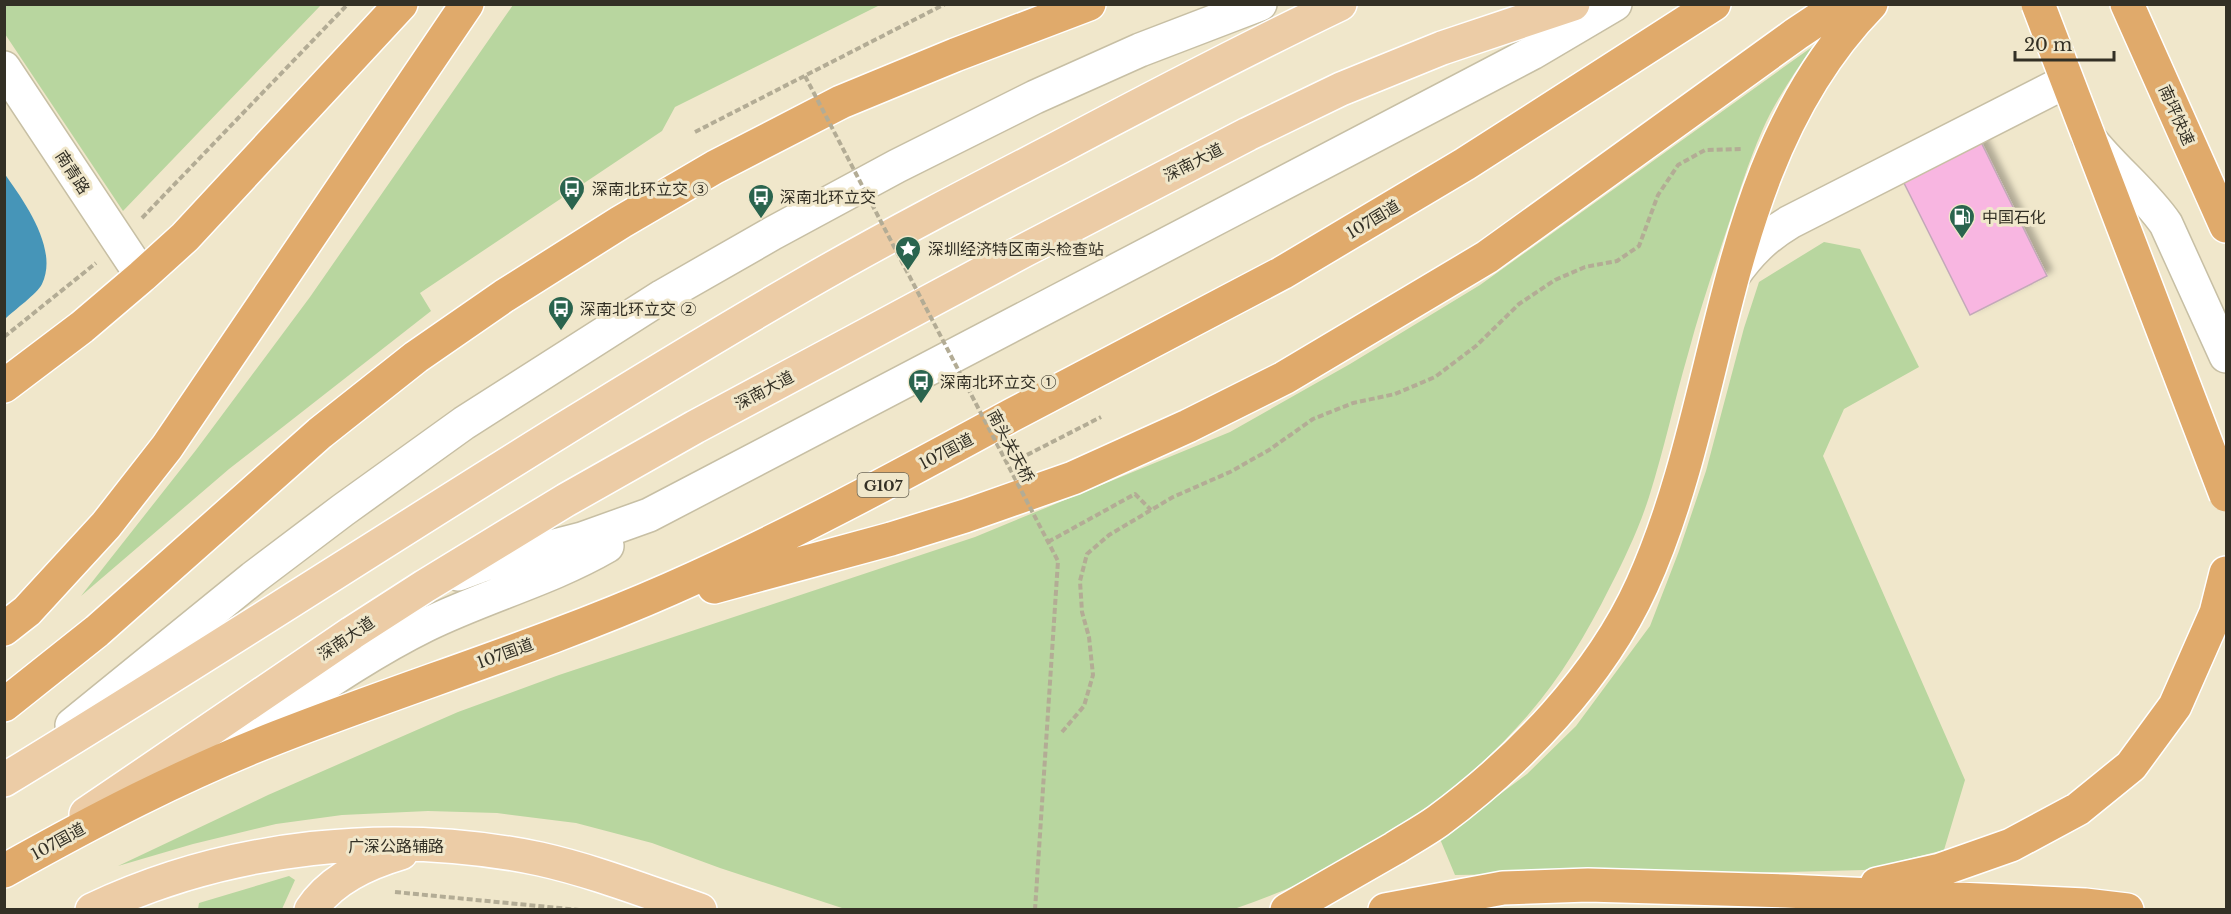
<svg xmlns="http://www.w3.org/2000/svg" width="2231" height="914" viewBox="0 0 2231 914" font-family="'Libre Baskerville','Noto Sans SC',serif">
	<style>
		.green { fill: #b8d69f }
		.water { fill: #4695b8 }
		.building { fill: #f8b6e1; stroke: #c3a9b9; stroke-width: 1.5; filter: url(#shadow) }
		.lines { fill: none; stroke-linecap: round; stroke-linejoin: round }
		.minor-casing { stroke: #c7bfa4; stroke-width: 36 }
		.major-casing { stroke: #fff; stroke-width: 36 }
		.highway-casing { stroke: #fff; stroke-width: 36 }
		.path { stroke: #b3ac95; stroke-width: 4; stroke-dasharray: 6 3; stroke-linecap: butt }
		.minor { stroke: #fff; stroke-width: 33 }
		.major { stroke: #eccca6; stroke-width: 33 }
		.highway { stroke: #e0aa6b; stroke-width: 33 }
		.highway-bridge-casing { stroke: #fff; stroke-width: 36; stroke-linecap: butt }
		.path-bridge { stroke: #b3ac95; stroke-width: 4; stroke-dasharray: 6 3; stroke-linecap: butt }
		.highway-bridge { stroke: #e0aa6b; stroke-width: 33 }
		.labels { text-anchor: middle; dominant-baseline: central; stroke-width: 6; stroke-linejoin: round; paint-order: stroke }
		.shield { fill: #f0e7cb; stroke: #6c6757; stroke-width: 1.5 }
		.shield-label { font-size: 15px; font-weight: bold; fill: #333025 }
		.street-label { font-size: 16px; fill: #333025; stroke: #f0e7cb }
		.poi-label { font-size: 16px; fill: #333025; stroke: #f0e7cb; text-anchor: start }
	</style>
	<defs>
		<filter id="shadow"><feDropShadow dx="5.5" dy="-5.5" stdDeviation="3" flood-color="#0004"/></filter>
	</defs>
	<rect width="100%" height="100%" fill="#f0e7cb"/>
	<path class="green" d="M4,5l1,-1 316,1 -198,206 -118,-177z
		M513,5h367l-205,102 -13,24 -242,162 11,18 -202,158 -148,127 115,-146 114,-153z
		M1812,47c-18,27 -37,54 -50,84 -14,32 -24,65 -35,98 -14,42 -28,83 -39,125 -14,48 -24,96 -39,143 -10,31 -24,61 -39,90 -23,46 -49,90 -82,128 -77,89 -183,157 -294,194h-389l-125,-41 -68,-25 -76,-20 -79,-10 -69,-2 -86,4 -66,9 -83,20 -75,22 150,-71 190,-83 101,-37 416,-138 255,-105 120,-68 130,-79z
		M1824,242l36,7 59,118 -75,42 -21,47 142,324 -21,70 -80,20 -115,3 -96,-1 -198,3 -15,-36 87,-65 49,-48 74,-100 29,-75 27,-80 38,-143 15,-46z
		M289,876l6,4 -13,29h-84l1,-6z"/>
	<path class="water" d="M4,173c20,28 55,76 38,111 -5,10 -28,26 -37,35z"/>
	<path class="building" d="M1977,134l70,142 -77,39 -71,-142z"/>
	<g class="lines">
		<defs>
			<path id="minor" d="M4,68l138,208
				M2089,138c24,31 55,54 77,86l60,132
				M1733,276c16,-23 32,-39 57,-54l269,-137
				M458,574l27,-10 97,-25 67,-24 883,-462 83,-49
				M72,725l181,-147 90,-68 121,-87 199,-127 110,-63 124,-67 138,-69 105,-47 120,-46
				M228,749c65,-42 129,-90 198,-124 59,-29 124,-46 181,-79"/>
			<path id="major" d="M4,780c268,-163 528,-338 799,-495 83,-48 168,-92 253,-136 94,-50 188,-99 284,-145
				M86,814l266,-181 73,-47 141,-86 129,-73 330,-177 223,-116 93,-45 101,-41 131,-44
				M92,910c137,-65 300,-82 448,-51 54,12 107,33 160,51
				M311,910c20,-31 56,-47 90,-57"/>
			<path id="highway" d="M2127,4l99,222
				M4,386l78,-59 60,-51 43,-39 216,-233
				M714,587l177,-48 74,-23 108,-38 115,-52 96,-48 203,-121 309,-223 45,-30
				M4,629l23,-18 79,-86 61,-78 300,-443
				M4,705l93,-74 223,-198 96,-76 88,-61 117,-74 94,-55 126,-65 114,-47 134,-51
				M4,871c89,-50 179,-97 274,-134 130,-51 265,-92 392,-148 118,-52 230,-113 342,-174 90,-48 180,-95 270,-142l183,-109 249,-160
				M1877,884l63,-14 71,-25 67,-36 53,-43 44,-60 41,-93 10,-40
				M1287,910c36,-21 72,-41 108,-62 14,-9 29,-17 43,-27 81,-60 162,-143 204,-236 86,-190 75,-423 229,-581
				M1385,910l118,-22 85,-3 198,6 299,14 42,5"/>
		</defs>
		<use href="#minor" class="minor-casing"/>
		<use href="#major" class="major-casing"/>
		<use href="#highway" class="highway-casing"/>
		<path class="path" d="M695,132l250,-128
			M142,218l206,-214
			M4,337l92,-74
			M1019,459l82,-42
			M1048,542l87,-48 16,16
			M1062,732l22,-26 9,-31 -4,-38 -7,-25 -2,-31 7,-27 22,-19 64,-38 57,-25 39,-22 44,-31 40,-16 42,-9 40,-17 41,-31 43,-42 36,-24 30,-13 32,-6 22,-15 19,-51 20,-30 27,-15 36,-1
			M395,892l184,18"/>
		<use href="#minor" class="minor"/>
		<use href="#major" class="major"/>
		<use href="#highway" class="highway"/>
		<defs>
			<path id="highway-bridge" d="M2038,4l188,491"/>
		</defs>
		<use href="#highway-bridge" class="highway-bridge-casing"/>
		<path class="path-bridge" d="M805,76l253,485 -23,349"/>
		<use href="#highway-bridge" class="highway-bridge"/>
	</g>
	<defs>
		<symbol id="bus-pin" viewBox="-11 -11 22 30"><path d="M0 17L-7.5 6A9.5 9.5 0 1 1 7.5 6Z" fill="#2a644e" stroke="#f0e7cb"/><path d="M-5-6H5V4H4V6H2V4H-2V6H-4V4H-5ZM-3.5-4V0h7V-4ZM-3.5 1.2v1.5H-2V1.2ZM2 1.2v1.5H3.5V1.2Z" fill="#fff"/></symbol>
		<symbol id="fuel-pin" viewBox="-11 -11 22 30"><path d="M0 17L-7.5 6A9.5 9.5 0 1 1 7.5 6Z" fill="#2a644e" stroke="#f0e7cb"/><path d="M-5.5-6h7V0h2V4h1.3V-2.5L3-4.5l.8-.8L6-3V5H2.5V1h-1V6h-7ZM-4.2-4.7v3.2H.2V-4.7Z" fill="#fff"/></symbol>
		<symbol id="sight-pin" viewBox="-11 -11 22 30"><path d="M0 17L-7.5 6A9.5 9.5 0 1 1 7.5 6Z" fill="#2a644e" stroke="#f0e7cb"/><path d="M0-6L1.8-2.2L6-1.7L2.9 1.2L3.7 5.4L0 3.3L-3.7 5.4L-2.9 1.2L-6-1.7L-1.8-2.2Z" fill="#fff"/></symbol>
	</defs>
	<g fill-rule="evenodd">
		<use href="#bus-pin" x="557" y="174" width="30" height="40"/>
		<use href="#bus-pin" x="746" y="182" width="30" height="40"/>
		<use href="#fuel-pin" x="1947" y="202" width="30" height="40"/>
		<use href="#sight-pin" x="893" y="234" width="30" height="40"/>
		<use href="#bus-pin" x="546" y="294" width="30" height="40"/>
		<use href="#bus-pin" x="906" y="367" width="30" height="40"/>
	</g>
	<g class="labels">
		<rect class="shield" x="857.5" y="473" width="51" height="24" rx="4.5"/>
		<g class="shield-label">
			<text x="883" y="485">G107</text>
		</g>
		<g class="street-label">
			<text transform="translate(2177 115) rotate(66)">南坪快速</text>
			<text transform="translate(1193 162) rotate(-27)">深南大道</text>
			<text transform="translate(73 172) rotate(57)">南青路</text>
			<text transform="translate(1373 219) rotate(-31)">107国道</text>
			<text transform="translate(764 390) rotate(-28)">深南大道</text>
			<text transform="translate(1011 446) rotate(62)">南头关天桥</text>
			<text transform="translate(946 451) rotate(-28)">107国道</text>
			<text transform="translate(346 638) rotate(-34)">深南大道</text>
			<text transform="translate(505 653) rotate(-20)">107国道</text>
			<text transform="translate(58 841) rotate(-29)">107国道</text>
			<text x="396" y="846">广深公路辅路</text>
		</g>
		<g class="poi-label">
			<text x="592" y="189">深南北环立交 ③</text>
			<text x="780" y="197">深南北环立交</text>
			<text x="1982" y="217">中国石化</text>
			<text x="928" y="249">深圳经济特区南头检查站</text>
			<text x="580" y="309">深南北环立交 ②</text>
			<text x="940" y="382">深南北环立交 ①</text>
		</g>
	</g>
	<rect width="2231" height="914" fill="none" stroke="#333025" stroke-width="12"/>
	<path d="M2015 51v9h99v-9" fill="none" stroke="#333025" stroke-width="3"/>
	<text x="2024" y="51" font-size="18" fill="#333025" stroke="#f0e7cb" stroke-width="4.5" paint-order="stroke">20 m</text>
</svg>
